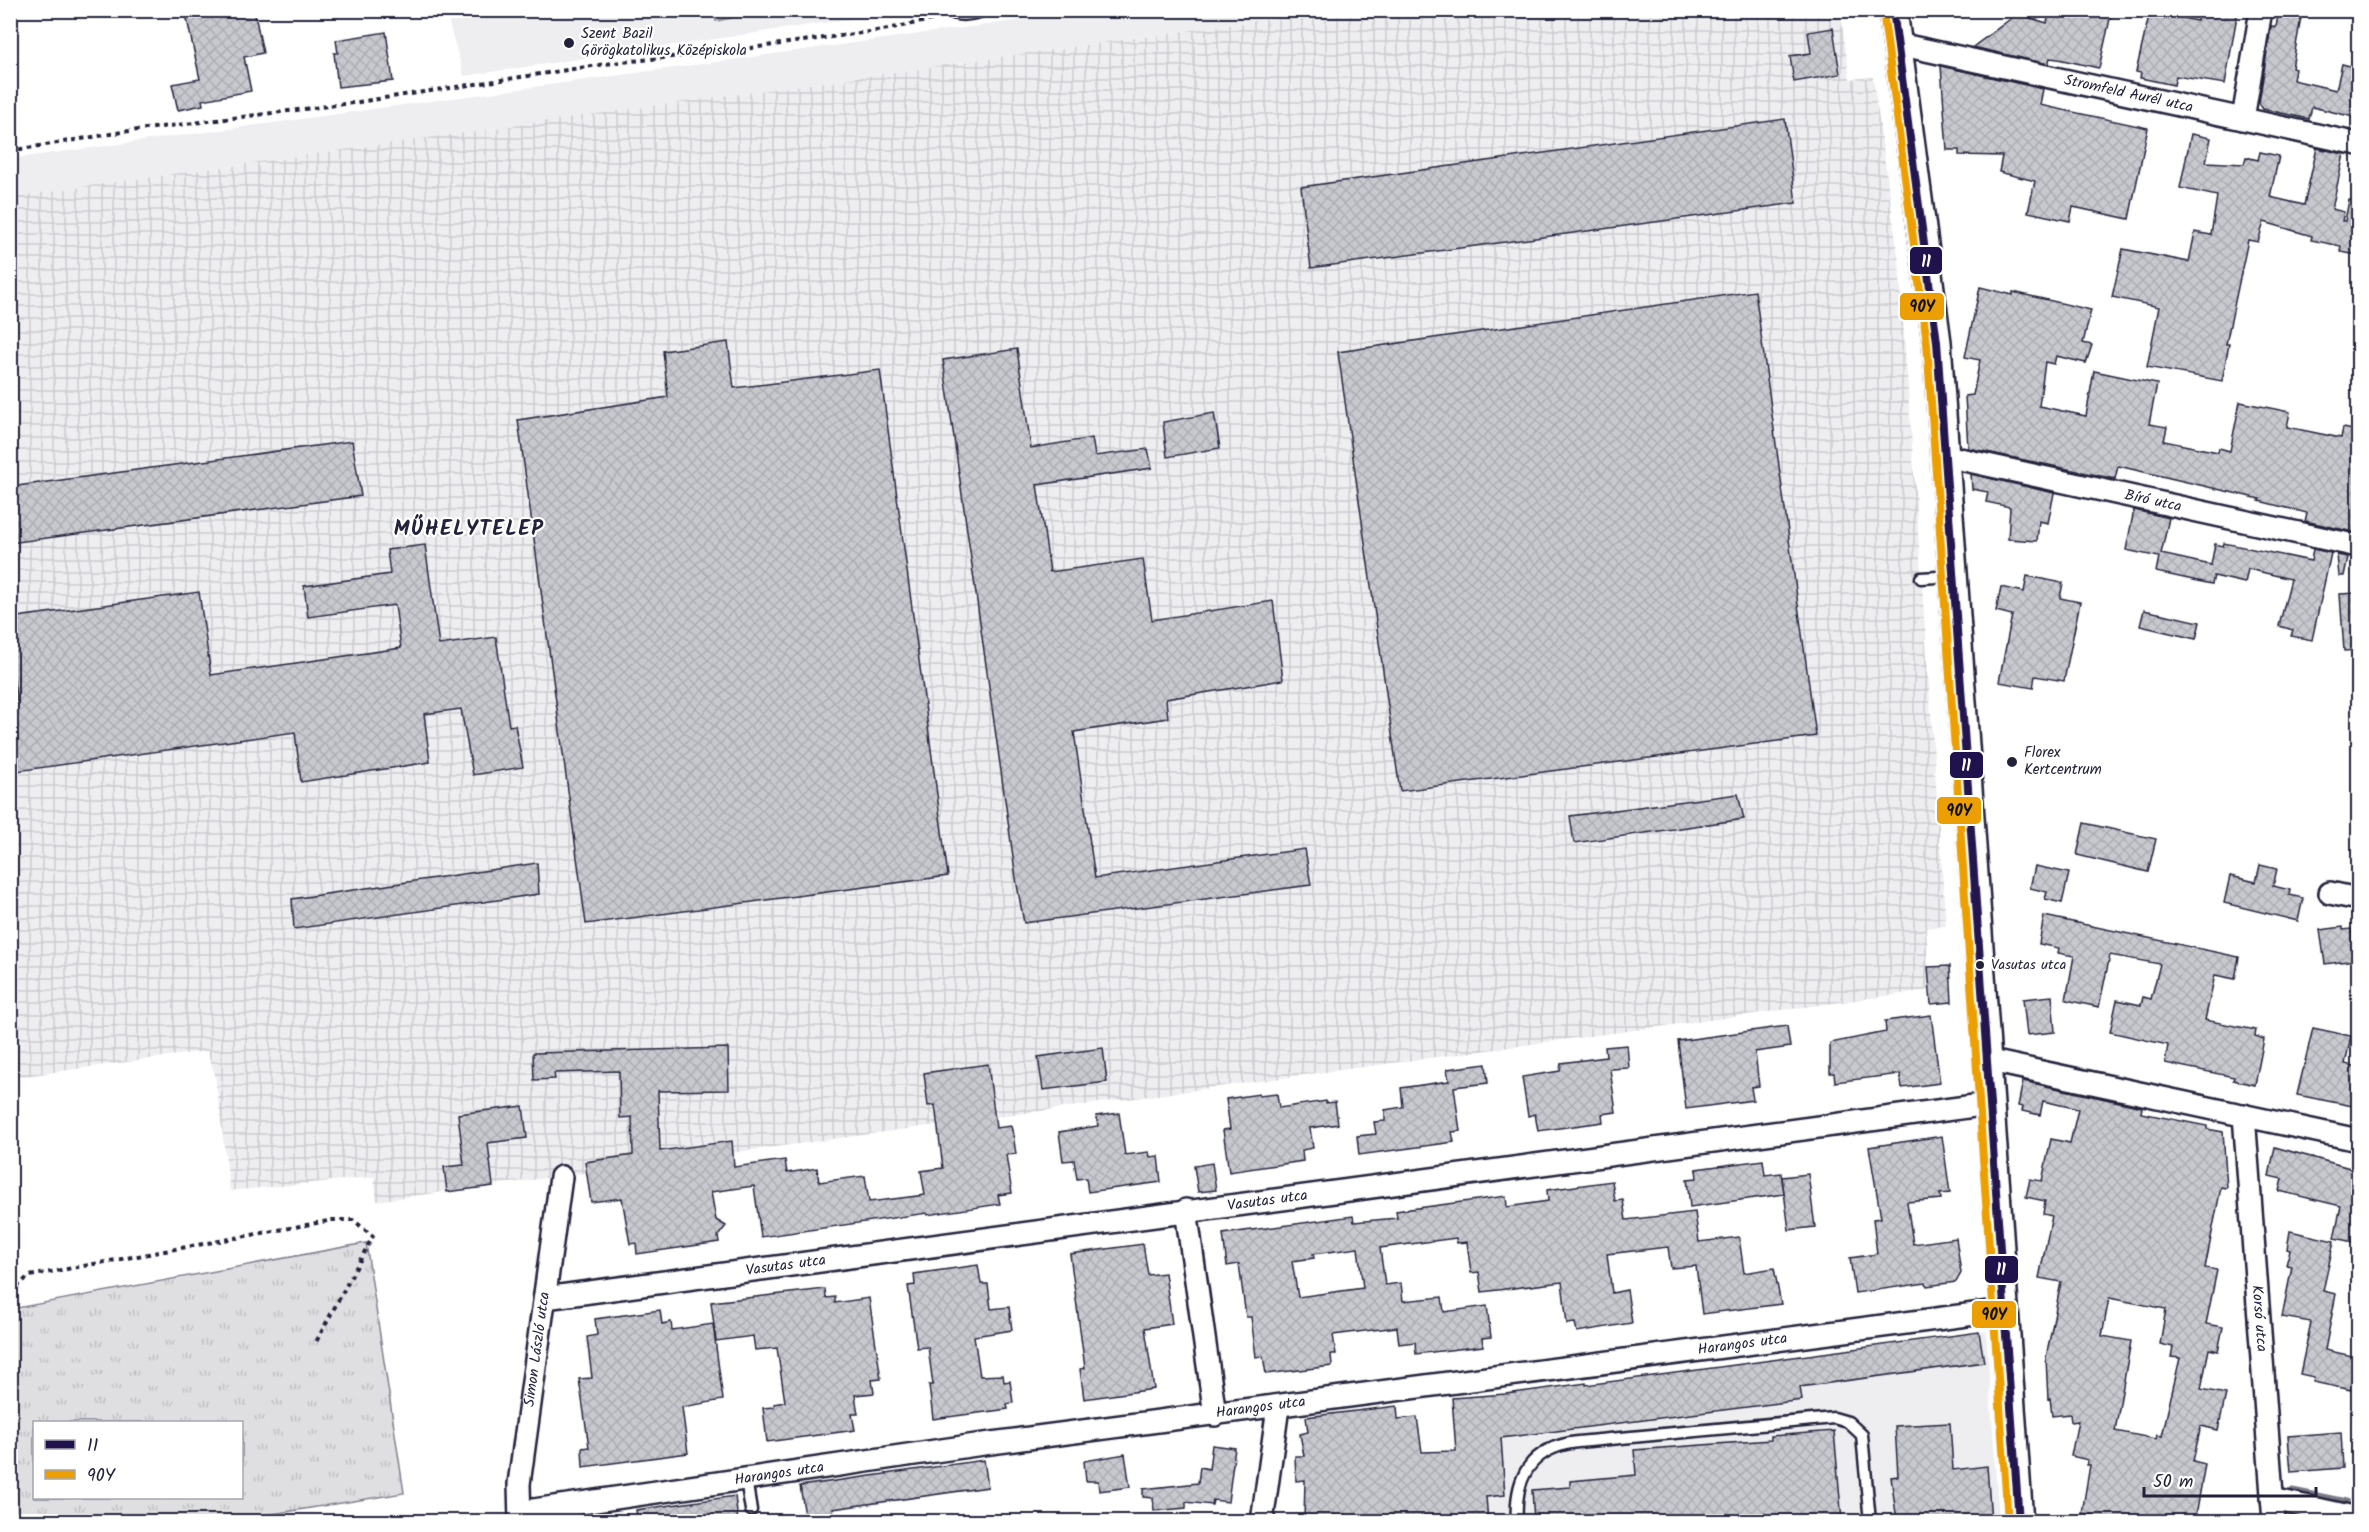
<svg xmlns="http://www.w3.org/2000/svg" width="2369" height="1532" viewBox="0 0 2369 1532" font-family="Kalam,sans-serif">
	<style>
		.built { fill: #eeeef1 }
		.industrial { fill: url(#industrial-grid) }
		.grass { fill: url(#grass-tufts); stroke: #80808e; stroke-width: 1.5; fill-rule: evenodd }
		.garden { fill: #dfdfe2; stroke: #80808e; stroke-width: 1.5 }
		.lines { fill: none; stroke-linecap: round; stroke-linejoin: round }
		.stream { stroke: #7a7a88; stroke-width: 7 }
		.building { fill: url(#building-cross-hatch); stroke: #22223b; stroke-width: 1.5; fill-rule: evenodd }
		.service-casing { stroke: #22223b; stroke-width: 15 }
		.minor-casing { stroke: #22223b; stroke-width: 26 }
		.tertiary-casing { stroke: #22223b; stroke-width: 32 }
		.path { stroke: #22223b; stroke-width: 4; stroke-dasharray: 4.5 4.5; stroke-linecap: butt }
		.service { stroke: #fff; stroke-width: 10 }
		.minor { stroke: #fff; stroke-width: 21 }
		.tertiary { stroke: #fff; stroke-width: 27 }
		.bus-1-casing { stroke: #fff; stroke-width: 12 }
		.bus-2-casing { stroke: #fff; stroke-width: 12 }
		.bus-1 { stroke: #20124d; stroke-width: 8 }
		.bus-2 { stroke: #ec9f03; stroke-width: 8 }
		.poi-dot { fill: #22223b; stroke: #fff; stroke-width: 2 }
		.labels { text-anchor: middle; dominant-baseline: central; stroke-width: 4.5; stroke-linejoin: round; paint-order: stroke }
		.bus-label { font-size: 14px; fill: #22223b; stroke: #fff; text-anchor: start }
		.poi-label { font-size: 15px; fill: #22223b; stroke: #fff; text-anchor: start }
		.street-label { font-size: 15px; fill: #22223b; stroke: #fff }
		.district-label { font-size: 21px; font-weight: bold; letter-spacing: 1.5px; fill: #22223b; stroke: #fff }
		.line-badge { stroke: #fff; stroke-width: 2 }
		.badge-label { font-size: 16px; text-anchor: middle; font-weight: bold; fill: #fff }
		.pale-badge-label { font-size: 16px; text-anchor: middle; font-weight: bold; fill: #111 }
	</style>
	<defs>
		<pattern id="industrial-grid" width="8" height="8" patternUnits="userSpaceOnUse" patternTransform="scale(1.5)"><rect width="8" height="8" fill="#eeeef1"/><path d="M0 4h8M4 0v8" fill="none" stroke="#ccccd0"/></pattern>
		<pattern id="grass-tufts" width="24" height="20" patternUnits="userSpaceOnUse" patternTransform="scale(1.5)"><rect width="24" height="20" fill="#dfdfe2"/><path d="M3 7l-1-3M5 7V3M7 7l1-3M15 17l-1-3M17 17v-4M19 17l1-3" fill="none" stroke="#bfbfc3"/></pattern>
		<pattern id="building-cross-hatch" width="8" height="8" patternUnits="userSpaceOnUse" patternTransform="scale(1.5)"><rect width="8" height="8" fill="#c8c8cf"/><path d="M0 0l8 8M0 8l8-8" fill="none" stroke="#acacb3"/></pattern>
	</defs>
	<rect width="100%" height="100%" fill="#fff"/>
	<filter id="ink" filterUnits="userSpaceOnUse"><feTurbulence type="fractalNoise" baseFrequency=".0167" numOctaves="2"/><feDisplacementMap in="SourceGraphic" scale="12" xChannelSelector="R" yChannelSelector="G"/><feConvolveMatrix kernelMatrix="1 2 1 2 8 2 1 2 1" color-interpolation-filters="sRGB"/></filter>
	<g filter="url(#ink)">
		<path class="built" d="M445,10l459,1 -440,65z
			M1087,11h239l-1315,186 -1,-38z
			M1986,1331l13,190h-537l-10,-123 50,-4 84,-11 1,2z"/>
		<path class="industrial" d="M1326,11h514l10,68 23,-2 26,185 47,664 -20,2 4,62 -1553,211 -3,-24 -144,14 -15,-116 -8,-24 -196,27 -1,-881z"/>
		<path class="grass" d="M366,1243l38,250 -175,28h-218v-212zM34,1422h208v76h-208z"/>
		<path class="garden" d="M714,11h36v3l-34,7z"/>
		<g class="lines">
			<path class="stream" d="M2293,1491l53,11"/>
		</g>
		<path class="building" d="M185,10h69l9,43 -19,4 7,34 -49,9 1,5 -25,5 -6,-26 28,-5z
			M2050,10h62l-13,58 -41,-9 -8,-1 -2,6 -75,-17 44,-33 30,9z
			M2199,10h39l-13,74 -49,-8 -2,9 -34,-7 1,-5 -5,-1 14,-61 47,10z
			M2279,10l23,2 -10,56 3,1 -2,11 43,10 6,-26 16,4v50l-46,-11 -3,12 -46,-10 -4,-6 12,-77 5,1z
			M1833,28l7,46 -46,8 -4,-26 21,-3 -3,-21z
			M386,32l7,49 -55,6 -4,-34h4l-2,-13z
			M1941,66l102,23 -3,16 108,23 -19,91 -56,-12 -3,14 -42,-9 7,-31 -36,-9 3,-16 -43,-1v-5h-12z
			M1785,119l11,84 -485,65 -10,-81z
			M2191,134l20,4 -5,24 38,2 2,-7 12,3 2,-8 19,4 -9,41 34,8 13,-57 27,6 -12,55 12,3 -2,9h3l4,-21 9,1v54l-18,-3 1,-6 -30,-6 1,-4 -48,-14 -6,20 -10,-2 -22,104h3l-7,37 -75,-14 12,-60 -47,-10 11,-48 66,13 6,-30 16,3 6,-39 -37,-8z
			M1980,287l33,8v-3l78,18 -8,33 9,2 -6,18 -30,-7 -2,8 -9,-2 -6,44 47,10 8,-45 63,13 -8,40 18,3 -3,14 54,11 1,-4 11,3 10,-49 50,10 -3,15 54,11 2,-10 15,3v102l-53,-12 2,-8 -48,-12 1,-2 -142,-33 -3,13 -147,-31 -3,-52 8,-1 7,-35 -15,-3z
			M1755,291l61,445 -416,55 -62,-439z
			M728,342l6,46 146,-18 68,506 -362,48 -68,-504 150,-23 -5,-46z
			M1017,349l14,99 61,-10 3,18 53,-7 4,19 -115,17 13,87 93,-13 9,61 121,-19 10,79 -117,19 2,19 -94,14 21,146 210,-29 6,36 -287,38 -7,-38 -74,-525z
			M1214,413l6,35 -53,9 -4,-35z
			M352,441l9,55 -351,47v-56z
			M1971,474l83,19 -6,30 -9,-2 -2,20 -29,-2 2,-32 -24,-5 2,-10 -16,-3z
			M2134,510l35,8 -8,36 50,11 4,-21 8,2 1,-3 87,18 2,-12 18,4 -19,87 -21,-4 2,-6 -14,-4 12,-47 -43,-10 -3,14 -31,-7 -2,8 -56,-12 3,-15 -33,-7z
			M425,545l14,100 57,-8 13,89 6,-1 8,42 -50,8 -12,-66 -37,5 6,48 -129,20 -6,-50 -285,40v-70l7,-1 -7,-47v-36l189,-26 12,83 190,-27 -6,-43 -87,12 -4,-31 86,-12 -3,-24z
			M2337,555l11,2 -4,19h-5z
			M2027,576l36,7 -3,15 20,4 -16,79 -29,-5 -2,12 -34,-6 13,-67 -16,-4 5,-24 23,5z
			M2358,593v57l-14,1 -4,-57z
			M2144,610l56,12 -4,17 -56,-13z
			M1738,794l6,25 -170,24 -4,-27z
			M2084,823l72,16 -8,33 -71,-17z
			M537,863l2,31 -245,35 -2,-30z
			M2260,865l17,4 -4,17 17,4 -1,5 14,3 -5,23 -74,-18 6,-27 26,6z
			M2035,866l34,7 -7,30 -17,-4 2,-7 -17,-4z
			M2044,916l195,41 -4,22 -20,-4 -10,45 51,10 -1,6 9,3 -9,46 -22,-5 1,-3 -69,-14 3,-18 -58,-13 7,-32 24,5 2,-8 8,2 9,-35 -50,-9 -11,52 -33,-7 8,-44 -16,-3 1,-5 -20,-4z
			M2343,927v3l8,-1 4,31 -30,4 -5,-34z
			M1950,966l2,36 -21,2 -3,-37z
			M2052,996l3,36 -28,3 -4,-36z
			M1931,1015l9,68 -38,5 -2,-14 -65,8 -1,-9h-4v-30l56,-11 -1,-11z
			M1787,1026l3,21 -35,5 4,34 -8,1 2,13 -67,9 -8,-68z
			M2313,1028l38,8 -6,28 13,3v40l-61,-12z
			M1627,1045l2,23 -19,1 6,43 -14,2 1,8 -65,9 -3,-17 -7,2 -6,-39 38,-6 1,-8 45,-6 -1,-10z
			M728,1048l1,42 -71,1 2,60 72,-10 2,26 51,-7 2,13 30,-5 2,14 46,-6 4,26 56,-7 -4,-24 22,-3 -8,-63 -7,1 -4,-33 64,-9 8,64 15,-2 2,8 3,20 -10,1 6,38 -14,2 2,9 -73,11v-2l-166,24 -7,-51 -43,6 5,28 10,6 -8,10 1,6 -82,12 -1,-11 -6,1 -8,-46 -31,4 -6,-40 48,-7 -1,-38 -12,1 -1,-47 -65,2 1,6 -21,1 -1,-27z
			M1103,1048l4,34 -64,8 -5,-33z
			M1486,1064l2,19 -34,4 6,44 -8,1 2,10 -95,13 -2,-19 19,-2 -2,-12 11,-1v-11l18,-3 -2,-19 48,-7 -2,-12z
			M2023,1081l119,26 -1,6 66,13v3l16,3 4,56 -6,-1 -16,81 12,2 -11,54 17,3 -5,24 -9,-2 -8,40 25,5 -8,36 -17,-4 -8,35 12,3 -10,57h-103l1,-6 -11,-2 8,-48h-3l1,-5 -17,-4 7,-35 -7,1 -1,-8 -18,2 -2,-18 -2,1 -2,-41 15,-76 -22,-4 13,-62 -9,-2 2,-13 -19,-4 4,-18 12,2 9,-42 19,4 8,-34 -35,-8 -3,14 -18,-4 1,-4 -5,-1zM2109,1298l57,11 -6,35 13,3 -2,10 9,1 -18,78 -5,-1 -1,4 -41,-8 16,-90 -29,-5z
			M1259,1094v2l18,-2 2,14 47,-7v2l9,-1 3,22 -28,4 3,20 -11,2 1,11 -74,11 -6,-42 7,-1 -4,-30z
			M523,1106l4,32 -39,5 5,43 -46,6 -3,-25 20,-2 -6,-51z
			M1119,1113l6,42 24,-3 1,5 8,-1 3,26 -73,10 -2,-14 -9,1 -3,-19 -11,1 -4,-29 39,-6 -2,-10z
			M1942,1136l8,57 -10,1 1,5 -34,3 6,42 43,-6 5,35 -5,9 -29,4 -1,-3 -71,10 -5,-35 27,-4 -4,-35 8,-1 -12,-71z
			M2275,1147l75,21 1,-3 7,1v77l-24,-5 7,-32 -62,-15 3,-12 -13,-3z
			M1763,1160l2,15 16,-2 3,21 -94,13 -3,-28 10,-1 -1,-9z
			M1212,1163l4,27 -18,2 -4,-26z
			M1808,1174l7,53 -26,3 -7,-53z
			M1612,1181l3,20 8,-1 3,20 69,-8 4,30 40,-5 5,36 30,-5 7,36 -79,10 -6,-48 -25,2 -3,-21 -61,7 5,39 15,-3 5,33 -55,9 -2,-9 -8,1 -5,-42 -80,10 -3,-20 -8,1 -4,-31 -10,1 -1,-5 -76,10 5,37 16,-2 2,18 39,-4 2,15 43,-6 4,31 -9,1 1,8 -67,8 -1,-12 -16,2 -2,-17 -64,8 3,19h-5l1,12 -66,8 -3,-18 -7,1 -5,-40h-5l-7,-53 -12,2 -4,-32 130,-18 1,6 43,-4 -1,-7 110,-15 1,11 41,-6 -1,-11zM1358,1248l5,40 -65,9 -6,-36 22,-3 -1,-4z
			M2290,1231l44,10 -11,50 13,3 -11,56 32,7 -6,33 -38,-8 1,-5 -14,-3 11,-52 -29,-5 10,-51 -6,-1 4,-15 -3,-1z
			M1143,1244l5,31 17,-2 7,51 -27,4 9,61 -70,10 -4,-30 5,-1 -15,-114z
			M978,1265l3,19h7l3,25 18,-2 3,23 -38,6 6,40 23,-1 1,7 6,-1 3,22 -6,1 1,5 -75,10 -4,-34h4l-5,-38 -11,1 -9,-62 7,-1 -1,-11z
			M825,1289l1,9 9,-1v6l34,-5 12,81 -9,1 2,13 -19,2 3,19h-6l3,16 -88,12 -4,-34 11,-1v-3l11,-2 -8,-54 -22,2 -2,-14 -37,5 -5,-39z
			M660,1310l2,14 9,-2 1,8 41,-6 10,76 -41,7 6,46 -105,14 -1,-19 7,-1 -10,-68 13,-1 -5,-41 10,-2 -2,-16z
			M1979,1332l5,30 -184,25 2,13 -301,38 4,57 -19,2 2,24 -184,-1 1,-40 -9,1 -1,-25h9l-4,-22 8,-2 -2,-15 91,-11 1,13 19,-2 5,35 34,-1 -4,-53 54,-4 80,-11v2z
			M1950,1423l3,47 34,-4 4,55h-94l-6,-44 7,-1 -3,-50z
			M1834,1431l8,90h-308l-2,-31 38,-3v-6l66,-6 -2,-25 137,-10v-4z
			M2341,1432l2,36 -52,4 -3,-36z
			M1212,1445l23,3 -7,54 -15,-2 -1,5 -26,-3v6l-32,3 -1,-13 -10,-1v-8l55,-6 2,-16 9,2z
			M1125,1454l5,33 -31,4 -1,-10h-12l-2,-20z
			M984,1460l4,27 -155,22 3,12h-30l-6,-35z
			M735,1496l3,25h-101l-1,-11z"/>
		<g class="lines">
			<defs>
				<path id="service" d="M948,10c12,9 26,3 39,0
					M1921,578l33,-2
					M746,1479l5,31
					M1517,1522c-3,-45 14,-75 61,-80l256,-24 14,4 14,13 8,87"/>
				<g id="minor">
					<path id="s1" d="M1898,44l460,100"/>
					<path d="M2243,119l18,-109"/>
					<path id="s2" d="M1946,456l412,90"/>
					<path d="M2330,893l28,6"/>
					<path d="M1986,1060l372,80"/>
					<path id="s3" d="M2244,1115l30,407"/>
					<path d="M1186,1210l29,205"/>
					<path id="s4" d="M545,1298l1444,-194"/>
					<path d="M2272,1499l86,19"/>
					<path id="s5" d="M520,1512l456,-67 1029,-135"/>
					<path id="s6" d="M520,1522l-1,-38 42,-307"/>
					<path d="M1262,1522l16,-115"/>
				</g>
				<path id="tertiary" d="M1893,10l44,332 82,1180"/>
			</defs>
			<use href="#service" class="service-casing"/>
			<use href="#minor" class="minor-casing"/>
			<use href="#tertiary" class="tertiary-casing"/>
			<path class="path" d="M10,151l112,-19 230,-29 260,-40 110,-11 161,-22 53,-11
				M10,1293l19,-17 304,-56h20l20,16 -57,106"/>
			<use href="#service" class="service"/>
			<use href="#minor" class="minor"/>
			<use href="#tertiary" class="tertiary"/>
			<defs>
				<path id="bus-1" d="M1893,10l44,332 82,1180"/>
				<path id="bus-2" d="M1883,11l44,332 81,1179"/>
			</defs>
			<use href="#bus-1" class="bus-1-casing"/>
			<use href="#bus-2" class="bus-2-casing"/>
			<use href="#bus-1" class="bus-1"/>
			<use href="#bus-2" class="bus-2"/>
		</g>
	</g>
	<g class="poi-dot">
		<circle cx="569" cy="43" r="6"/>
		<circle cx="2012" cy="762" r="6"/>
		<circle cx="1980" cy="965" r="5"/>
	</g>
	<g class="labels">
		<g class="bus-label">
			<text x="1991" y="965">Vasutas utca</text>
		</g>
		<g class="poi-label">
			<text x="581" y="34">Szent Bazil<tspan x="581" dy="17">Görögkatolikus Középiskola</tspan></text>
			<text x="2024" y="753">Florex<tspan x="2024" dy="17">Kertcentrum</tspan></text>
		</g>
		<g class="street-label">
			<text stroke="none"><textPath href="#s1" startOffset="236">Stromfeld Aurél utca</textPath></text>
			<text stroke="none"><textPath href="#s2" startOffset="212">Bíró utca</textPath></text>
			<text stroke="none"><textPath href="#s4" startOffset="729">Vasutas utca</textPath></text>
			<text stroke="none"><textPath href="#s4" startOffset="243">Vasutas utca</textPath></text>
			<text stroke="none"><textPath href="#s3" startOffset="204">Korsó utca</textPath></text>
			<text stroke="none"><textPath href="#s5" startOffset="1234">Harangos utca</textPath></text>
			<text stroke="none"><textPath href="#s6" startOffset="174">Simon László utca</textPath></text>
			<text stroke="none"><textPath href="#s5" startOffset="748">Harangos utca</textPath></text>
			<text stroke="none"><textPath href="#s5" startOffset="262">Harangos utca</textPath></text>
		</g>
		<g class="district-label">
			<text x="469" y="529">MŰHELYTELEP</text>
		</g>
	</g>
	<g class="line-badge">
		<rect x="1909" y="246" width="34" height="29" rx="6" fill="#20124d"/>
		<rect x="1899" y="292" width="46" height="29" rx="6" fill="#ec9f03"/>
		<rect x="1949" y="751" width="35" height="28" rx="6" fill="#20124d"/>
		<rect x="1936" y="796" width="46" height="29" rx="6" fill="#ec9f03"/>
		<rect x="1984" y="1255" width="35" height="29" rx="6" fill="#20124d"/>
		<rect x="1971" y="1300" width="46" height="29" rx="6" fill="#ec9f03"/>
	</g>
	<g class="badge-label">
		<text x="1926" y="267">11</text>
		<text x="1966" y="771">11</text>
		<text x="2001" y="1275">11</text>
	</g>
	<g class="pale-badge-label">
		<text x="1922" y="312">90Y</text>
		<text x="1959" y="816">90Y</text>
		<text x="1994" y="1320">90Y</text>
	</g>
	<rect width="2369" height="1532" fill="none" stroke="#fff" stroke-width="36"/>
	<rect x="18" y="18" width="2333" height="1496" fill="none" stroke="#22223b" stroke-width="2" filter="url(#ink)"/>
	<rect x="33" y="1421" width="210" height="78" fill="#ffffff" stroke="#a7a7b1" stroke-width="1.5"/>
	<rect x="45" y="1440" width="30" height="9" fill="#20124d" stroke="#a7a7b1" stroke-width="1.5"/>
	<text x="87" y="1451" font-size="18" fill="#22223b">11</text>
	<rect x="45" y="1470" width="30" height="9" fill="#ec9f03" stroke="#a7a7b1" stroke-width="1.5"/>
	<text x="87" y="1481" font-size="18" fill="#22223b">90Y</text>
	<path d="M2144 1487v9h172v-9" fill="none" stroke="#22223b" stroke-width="3"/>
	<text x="2153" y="1487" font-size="18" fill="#22223b" stroke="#ffffff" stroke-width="4.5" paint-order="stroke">50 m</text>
</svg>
